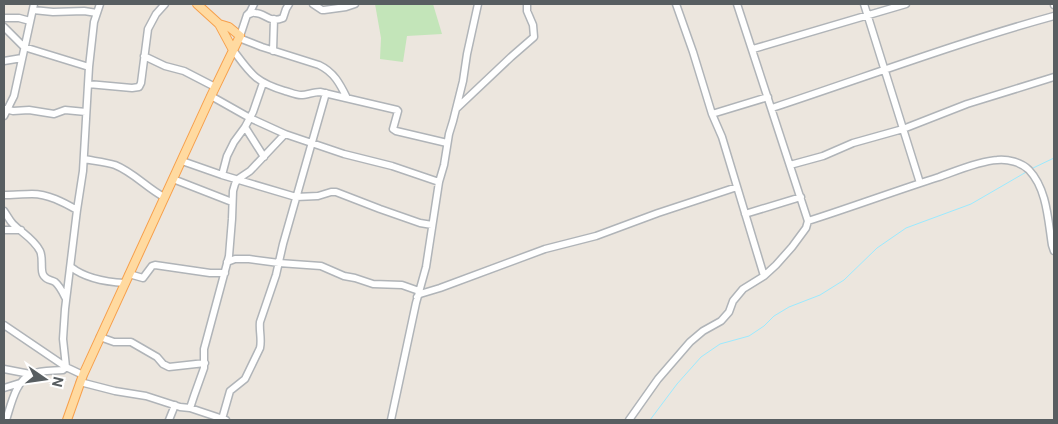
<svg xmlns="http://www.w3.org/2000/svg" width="1058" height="424" viewBox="0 0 1058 424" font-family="Roboto,sans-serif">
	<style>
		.green { fill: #c3e5b9 }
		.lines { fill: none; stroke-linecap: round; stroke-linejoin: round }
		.stream { stroke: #9beaff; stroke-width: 1 }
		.minor-casing { stroke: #b0b4b8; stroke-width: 9 }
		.major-casing { stroke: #f7a04c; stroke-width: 10 }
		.minor { stroke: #fff; stroke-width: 6 }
		.major { stroke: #ffdaa0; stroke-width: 8 }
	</style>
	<rect width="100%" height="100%" fill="#ece6de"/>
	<path class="green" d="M375,4h58l9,30 -35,2 -4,26 -23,-3 1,-21z"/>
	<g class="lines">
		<path class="stream" d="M1031,169l23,-11
			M650,420l27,-36 24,-27 19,-13 29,-8 15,-10 10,-10 15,-9 31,-12 24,-15 33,-32 29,-20 65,-24 57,-33"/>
		<defs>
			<path id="minor" d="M313,4l9,6h2l22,-3 9,-3
				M676,4l17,48 19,62 10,23 42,139
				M737,4l71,217c44,-14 87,-30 131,-44 17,-6 40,-16 58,-17 11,-1 24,2 32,10 18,19 19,50 23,75l2,6
				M864,4l56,179
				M1054,4v1
				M33,10l20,2 31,-1 13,2
				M247,15c3,-1 6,-3 8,-2 11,0 14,11 28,5l3,-9 3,-5
				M4,18h15l11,3
				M4,27l20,20 65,20
				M240,36l7,-21 3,-3 4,-8
				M239,38l23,9 57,18c15,7 21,19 28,33
				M753,49l153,-45
				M233,50c18,24 22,32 52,41 5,1 10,4 16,4 6,0 12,-3 19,-3l77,18 1,1 -5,18 3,2 51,12
				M273,51l1,-32
				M144,56l21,10 19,5 31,16
				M4,61l18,-3
				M88,84l44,4 7,-1 2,-4 7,-54 8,-15 9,-10
				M211,96l39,22 35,16 59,20 48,12 47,16
				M457,108l54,-51 23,-20 -1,-12 -6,-14v-7
				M772,108c94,-31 187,-66 282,-92
				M5,109l8,2 16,-1 25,4 11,-4 21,2
				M712,114l56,-17
				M4,116l10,-20 20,-92
				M245,127l19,30
				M84,159c10,2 21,3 31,6 18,7 32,23 49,32
				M182,161l40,14 74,22 22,-1 13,-4h5l44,17 40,14 12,2
				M790,165l33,-9 30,-13 50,-14 64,-25 87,-27
				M222,175l5,-19 7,-14 11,-15 8,-15 10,-29
				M173,179l59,23
				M4,195c9,0 19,-1 28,-1 16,0 31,8 45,16
				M4,211c3,4 5,9 9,13 9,9 21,15 27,27 4,8 -1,22 5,26 2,3 7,3 10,5 5,4 8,11 11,17
				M745,214l56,-17
				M4,230h17
				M227,262l8,-3h14l30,4 42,3 23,10 11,2 18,6 29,1 17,6
				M71,267c15,12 35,15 54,16
				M129,274l14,4 9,-12 3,-1 55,8h15
				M417,297l3,-3 20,-6 105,-39 51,-13 62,-23 79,-26
				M4,325l62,42 17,8
				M100,337l14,5h17l26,15 6,7 6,3 36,-4
				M4,369l26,5
				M80,382l35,9 31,5 34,11 10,1 36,12
				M4,388l16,-5
				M190,408l4,-12 10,-28v-19l25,-93 3,-37 1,-28 2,-7 3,-5 12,-8 35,-37
				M222,419l8,-28 15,-12 15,-31c2,-9 -1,-17 0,-26l16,-47 7,-31 43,-151
				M6,420c5,-15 10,-41 26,-46 9,-4 21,-3 31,-4l3,-3 -3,-28 2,-30 12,-99 6,-39 6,-104 5,-45 6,-18
				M169,420l6,-15
				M391,420l25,-117 10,-36 13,-85 5,-17 5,-31 4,-13 10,-40 4,-27 11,-50
				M629,420l29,-41 32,-37 13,-11 18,-10 8,-9 4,-11 10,-12 21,-13 12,-11 16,-18 14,-19 2,-7"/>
			<path id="major" d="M197,4l22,20 14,26
				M67,420l16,-45 128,-279 28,-58 1,-2 -11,-9 -10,-3"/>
		</defs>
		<use href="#minor" class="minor-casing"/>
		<use href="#major" class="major-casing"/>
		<use href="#minor" class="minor"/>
		<use href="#major" class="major"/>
	</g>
	<rect width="1058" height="424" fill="none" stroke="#585e61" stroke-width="10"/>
	<g transform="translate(45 379) rotate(103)" stroke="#ffffff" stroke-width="4" paint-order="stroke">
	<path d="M0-4L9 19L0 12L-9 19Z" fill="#585e61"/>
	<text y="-8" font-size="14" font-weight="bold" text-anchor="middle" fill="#585e61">N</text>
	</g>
</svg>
